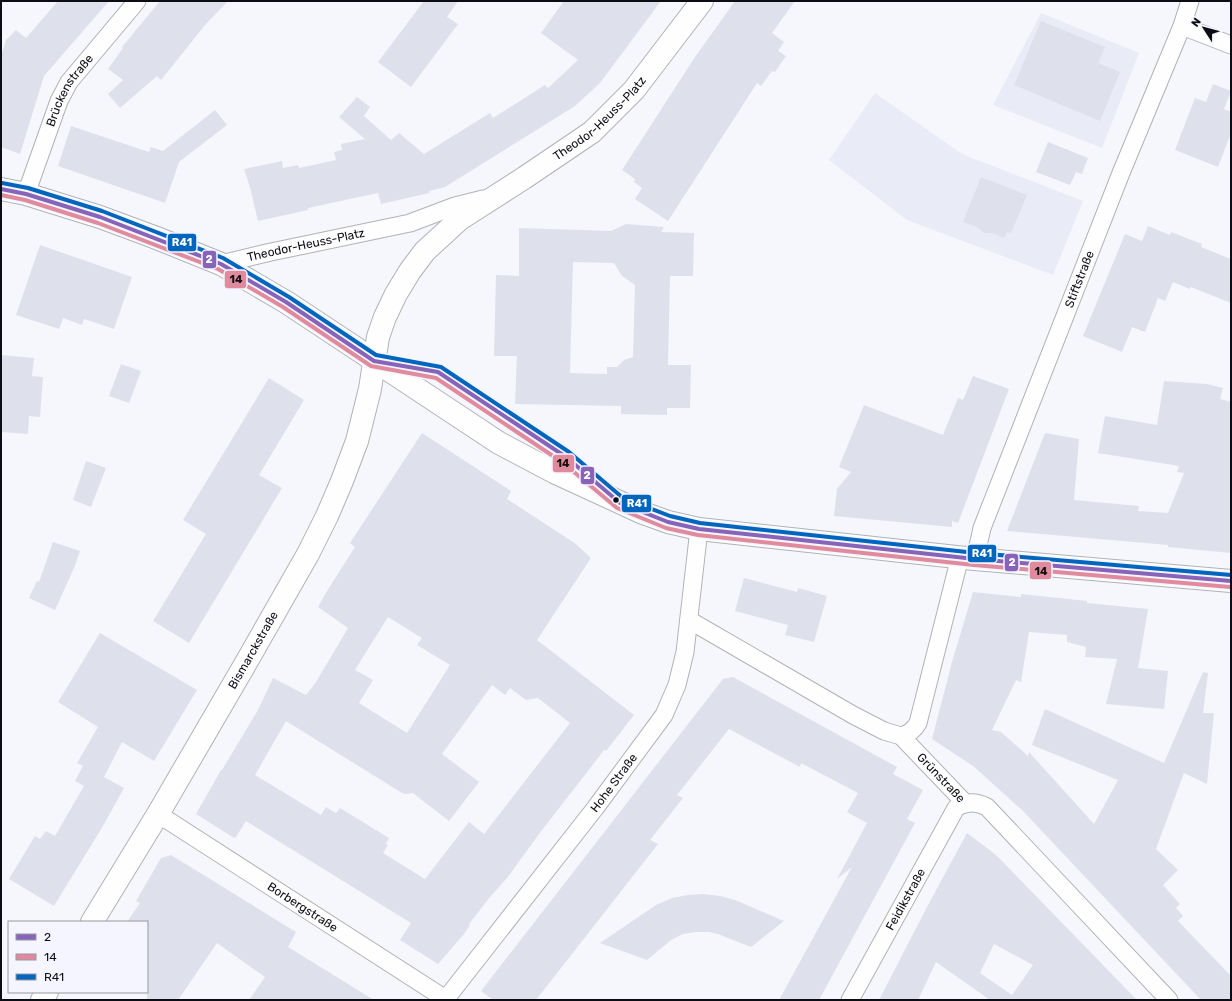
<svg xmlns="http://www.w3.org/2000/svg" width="1232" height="1001" viewBox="0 0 1232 1001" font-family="Rubik,sans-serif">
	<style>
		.built { fill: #e9ebf6 }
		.building { fill: #dee0ec; fill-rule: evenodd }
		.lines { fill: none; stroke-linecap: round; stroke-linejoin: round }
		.street-casing { stroke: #b1b2b7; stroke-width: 19 }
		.secondary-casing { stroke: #b1b2b7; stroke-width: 24 }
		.street { stroke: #fefeff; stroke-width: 17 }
		.secondary { stroke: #fefeff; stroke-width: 22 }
		.bus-1-casing { stroke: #f4f5fe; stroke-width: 7 }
		.bus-2-casing { stroke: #f4f5fe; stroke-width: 7 }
		.bus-3-casing { stroke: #f4f5fe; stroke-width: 7 }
		.bus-1 { stroke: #8864b9; stroke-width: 4 }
		.bus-2 { stroke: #e08b9d; stroke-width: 4 }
		.bus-3 { stroke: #0065bd; stroke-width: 4 }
		.bus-dot { fill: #0c0d14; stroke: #f4f5fe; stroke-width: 1.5 }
		.labels { text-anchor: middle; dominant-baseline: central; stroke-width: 3; stroke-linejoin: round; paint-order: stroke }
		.street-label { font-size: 12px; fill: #0c0d14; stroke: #f4f5fe }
		.line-badge { stroke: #f4f5fe; stroke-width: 1.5 }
		.badge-label { font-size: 11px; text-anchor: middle; font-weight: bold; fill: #fff }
		.pale-badge-label { font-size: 11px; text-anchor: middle; font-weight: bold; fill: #111 }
	</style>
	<rect width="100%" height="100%" fill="#f6f7fc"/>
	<path class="built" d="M1041,13l98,40 -37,95 -109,-43z
		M875,93l87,61 121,47 -30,74 -146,-55 -78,-60z"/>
	<path class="building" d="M58,1h51l-65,75 -24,78 -19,-7v-91l5,-16 10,-10 10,8z
		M160,1h68l-22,23 -45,56 -4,-4 -37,32 -12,-14 15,-14 -15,-11 15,-21 -1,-1z
		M424,1h34l-11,16 11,7 -47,63 -33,-25z
		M564,1h97l-61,82 -25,23 -130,81 -16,4v2l-48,11 -3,-11 -70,15v2l-50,11 -8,-34 -6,-18 38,-8 1,7 15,-3 1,3 37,-8 -2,-8 8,-2 -1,-6 24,-5 -26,-22 18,-20 13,10 -6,9 27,24 8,-7 25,21 66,-41 3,5 52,-33 3,3 30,-28 -37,-27z
		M735,1h60l-23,32 12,9 -6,9 8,5 -11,16 -3,-1 -11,15 -4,-3 -89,138 -33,-22 7,-11 -8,-6 1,-3 -13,-9 73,-113z
		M1041,21l64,26 -7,16 22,9 -20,49 -86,-36z
		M1213,84l18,7 -7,18 7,3v21l-13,34 -43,-17 20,-52 11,4z
		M215,110l12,15 -48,37 -14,41 -107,-37 13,-40 78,26 2,-5 12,4z
		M1048,142l40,16 -6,16 -6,-2 -6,13 -34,-13z
		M981,177l46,18 -16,38 -4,-1 -3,6 -12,-5h-8l-7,-6 -14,-5z
		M626,224l38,3 -3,5 33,1 -1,43h-23l-2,89h23l-1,43h-23v7l-46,-1v-8l-106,-2 2,-48h-23l2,-81 23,1v-48l92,3zM573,262l41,1 8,13 13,9 -2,72 -9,3 -7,7h-10v7l-37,-1z
		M1148,226l22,9 1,-3 31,12 -1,3 30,12v44l-40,-16 -1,2 -17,-7 -8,19 -7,-3 -13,34 -13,-5 -10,25 -39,-16 42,-102 17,7z
		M40,245l92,32 -18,52 -30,-10 -2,6 -19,-7 -4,11 -43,-14z
		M1,355l33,3 -2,18 11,1 -3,40 -11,-1 -1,18 -27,-2z
		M121,364l20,7 -12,32 -20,-7z
		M973,376l36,13 -51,134 -6,-2v6l-118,-11 3,-27 14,-17 -12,-5 25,-62 79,30 15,-37 5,2z
		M269,378l35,22 -45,75 23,13 -93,155 -36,-22 53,-87 -23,-14z
		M1164,381l43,3 16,4 -3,11 11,3v151l-63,-6v-2l-161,-14 38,-98 34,6 -5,61 65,6 -1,5 30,2 16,-40 -7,-1 2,-6 -81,-13 7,-37 52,9z
		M422,433l89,58 -4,8 69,45 15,14 -54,82 97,75 -28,36 -2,-1 -13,17 -52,67 -32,44 -17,19 -21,27 1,1 -6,9 -26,30 -38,-24 11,-17 -165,-102 -10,16 -2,1 -38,-24 25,-44h1l36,-60 15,-32 33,17 10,-13 32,-54 -30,-21 9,-16 28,-44 -5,-4zM388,617l34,21 -5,7 33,20 -43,68 -48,-30 14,-23 -18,-10zM492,685l13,10 5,-7 16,12 12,-2 32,25 -86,111 -15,-12 -44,57 -42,-26 5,-8 -2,-1 3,-6 -49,-30 -4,5 -10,-6 -5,8 -66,-40 31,-54 116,72 4,1 7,-1 36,28 30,-39 -37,-28z
		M86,461l20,7 -15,39 -18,-7z
		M53,542l27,9 -6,17 -19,42 -26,-12 8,-17 2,1z
		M744,578l53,14 1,-4 29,8 -13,46 -29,-7 3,-10 -53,-14z
		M973,592l48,5v-3l66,7v2l61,6 -10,59 30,3 -4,38 -58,-5 11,-45 -32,-2 1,-10 -19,-5v-7l-38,-3 -8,50 -5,-2 -24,50 9,2 27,24 1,-4 65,72 24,-44 -86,-35 13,-36 119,54 39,-91 5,1 -5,40h11l-7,71 -23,-11 -28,76 22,21 -15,15 17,19 -4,4 7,8 -5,5 53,55v24h-30l-179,-190 -49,-44 -41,-27 20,-77z
		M100,633l97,57 -43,71 -32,-19 -18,35 20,11 -21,38 -49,80 -45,-27 26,-43 5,3 6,-8 9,5 29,-50 -9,-5 8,-15 -6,-3 21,-36 -40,-25z
		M733,677l164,90 -4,7 30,16 -16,29 8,4 -96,177h-40l73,-133 -15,12 30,-56 -20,-11 11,-19 -57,-30 -1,4 -71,-38 -52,66 6,3 -33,42 8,4 -122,156h-43l-12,-9 242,-312z
		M967,833l29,22 141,145h-147l-54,-38 -18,38h-39l48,-93zM994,944l39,21 -21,30 -32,-22z
		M171,855l125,77 -8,15 86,53h-125l16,-23 -48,-34 -39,57h-31v-78h-20l13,-19 -4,-2 25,-43z
		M703,894l17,2 15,4 49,21 -33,26 -33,-13 -9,-2h-13l-13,2 -12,6 -24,20 -47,-17 56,-38 16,-7 16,-3z"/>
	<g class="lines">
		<defs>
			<g id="street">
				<path d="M1182,26l49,19"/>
				<path id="s1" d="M26,194l33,-93 10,-19 68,-81"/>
				<path id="s2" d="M221,264l50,-12 139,-29 45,-17 28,-7"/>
				<path id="s3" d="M975,559l7,-31 139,-355 61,-147 8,-25"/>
				<path id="s4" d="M689,620l164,95 31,16 17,5 65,68"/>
				<path d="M901,736c8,-2 13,-6 17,-13l42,-166"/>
				<path id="s5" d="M158,814l289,186"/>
				<path id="s6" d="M445,1000l151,-193 68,-92 13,-30 8,-33 14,-123"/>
				<path id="s7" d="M850,1000l106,-192c10,-7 21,-6 31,-1l182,193"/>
			</g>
			<g id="secondary">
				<path d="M1,189l25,5 74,23 54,20 67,27 65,38 213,141 55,29 89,41 25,9 31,7 276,30 256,22"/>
				<path id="s8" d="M92,922l66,-108 89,-153 61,-107 19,-38 15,-35 15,-40 13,-52 8,-52 7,-20 11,-23 14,-23 15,-20 35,-32 64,-41 68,-46 42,-42 68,-89"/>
				<path d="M42,1000l5,-8"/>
			</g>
		</defs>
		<use href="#street" class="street-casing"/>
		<use href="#secondary" class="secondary-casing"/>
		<use href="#street" class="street"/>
		<use href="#secondary" class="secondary"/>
		<defs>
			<path id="bus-1" d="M1,189l25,5 74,23 121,47 65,38 88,59 64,11 128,85 54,46 48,19 31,7 276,30 256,22"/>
			<path id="bus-2" d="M1,195l24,5 73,23 120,46 65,38 88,59 65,12 126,84 55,46 49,20 32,7 276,30 256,22"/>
			<path id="bus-3" d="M2,183l26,5 74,23 121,47 66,39 87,58 65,12 128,85 54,46 47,18 30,7 276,30 255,22"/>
		</defs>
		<use href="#bus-1" class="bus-1-casing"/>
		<use href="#bus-2" class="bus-2-casing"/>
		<use href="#bus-3" class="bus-3-casing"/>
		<use href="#bus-1" class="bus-1"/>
		<use href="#bus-2" class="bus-2"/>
		<use href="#bus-3" class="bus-3"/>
	</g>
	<circle class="bus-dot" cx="616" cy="500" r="3.5"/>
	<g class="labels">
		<g class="street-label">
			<text stroke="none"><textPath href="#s1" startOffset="113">Brückenstraße</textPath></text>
			<text stroke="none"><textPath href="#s8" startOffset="975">Theodor-Heuss-Platz</textPath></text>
			<text stroke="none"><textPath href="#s2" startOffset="87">Theodor-Heuss-Platz</textPath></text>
			<text stroke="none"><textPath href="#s3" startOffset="299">Stiftstraße</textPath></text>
			<text stroke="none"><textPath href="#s8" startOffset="316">Bismarckstraße</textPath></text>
			<text stroke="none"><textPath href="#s4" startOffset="300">Grünstraße</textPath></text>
			<text stroke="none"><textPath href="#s6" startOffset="275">Hohe Straße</textPath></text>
			<text stroke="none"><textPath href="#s7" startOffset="115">Feidikstraße</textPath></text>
			<text stroke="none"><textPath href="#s5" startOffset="172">Borbergstraße</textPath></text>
		</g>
	</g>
	<g class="line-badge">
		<rect x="167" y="233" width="30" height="19" rx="4" fill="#0065bd"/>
		<rect x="202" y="250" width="15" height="19" rx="4" fill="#8864b9"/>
		<rect x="224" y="270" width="23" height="19" rx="4" fill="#e08b9d"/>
		<rect x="552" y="454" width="23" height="19" rx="4" fill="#e08b9d"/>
		<rect x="580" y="466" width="15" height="19" rx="4" fill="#8864b9"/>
		<rect x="621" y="494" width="31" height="19" rx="4" fill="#0065bd"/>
		<rect x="967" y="544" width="30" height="19" rx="4" fill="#0065bd"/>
		<rect x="1004" y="553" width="15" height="19" rx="4" fill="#8864b9"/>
		<rect x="1029" y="561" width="23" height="19" rx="4" fill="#e08b9d"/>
	</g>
	<g class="badge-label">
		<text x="182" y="246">R41</text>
		<text x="209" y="263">2</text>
		<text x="587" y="479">2</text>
		<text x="637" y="507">R41</text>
		<text x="982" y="557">R41</text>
		<text x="1012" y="566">2</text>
	</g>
	<g class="pale-badge-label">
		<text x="236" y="283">14</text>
		<text x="563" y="467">14</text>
		<text x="1041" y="575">14</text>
	</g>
	<rect width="1232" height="1001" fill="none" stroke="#0c0d14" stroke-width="4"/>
	<rect x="8" y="921" width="140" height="72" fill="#f4f5fe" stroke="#9798a0"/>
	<rect x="16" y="934" width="20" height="6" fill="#8864b9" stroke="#9798a0"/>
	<text x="44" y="941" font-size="12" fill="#0c0d14">2</text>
	<rect x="16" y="954" width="20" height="6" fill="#e08b9d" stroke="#9798a0"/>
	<text x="44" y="961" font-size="12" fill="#0c0d14">14</text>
	<rect x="16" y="974" width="20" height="6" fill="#0065bd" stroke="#9798a0"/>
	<text x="44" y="981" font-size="12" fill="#0c0d14">R41</text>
	<g transform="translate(1204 28) rotate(306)" stroke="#f4f5fe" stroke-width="3" paint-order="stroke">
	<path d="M0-3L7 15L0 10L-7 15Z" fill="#0c0d14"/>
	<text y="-6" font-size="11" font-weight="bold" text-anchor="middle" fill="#0c0d14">N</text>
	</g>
</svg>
